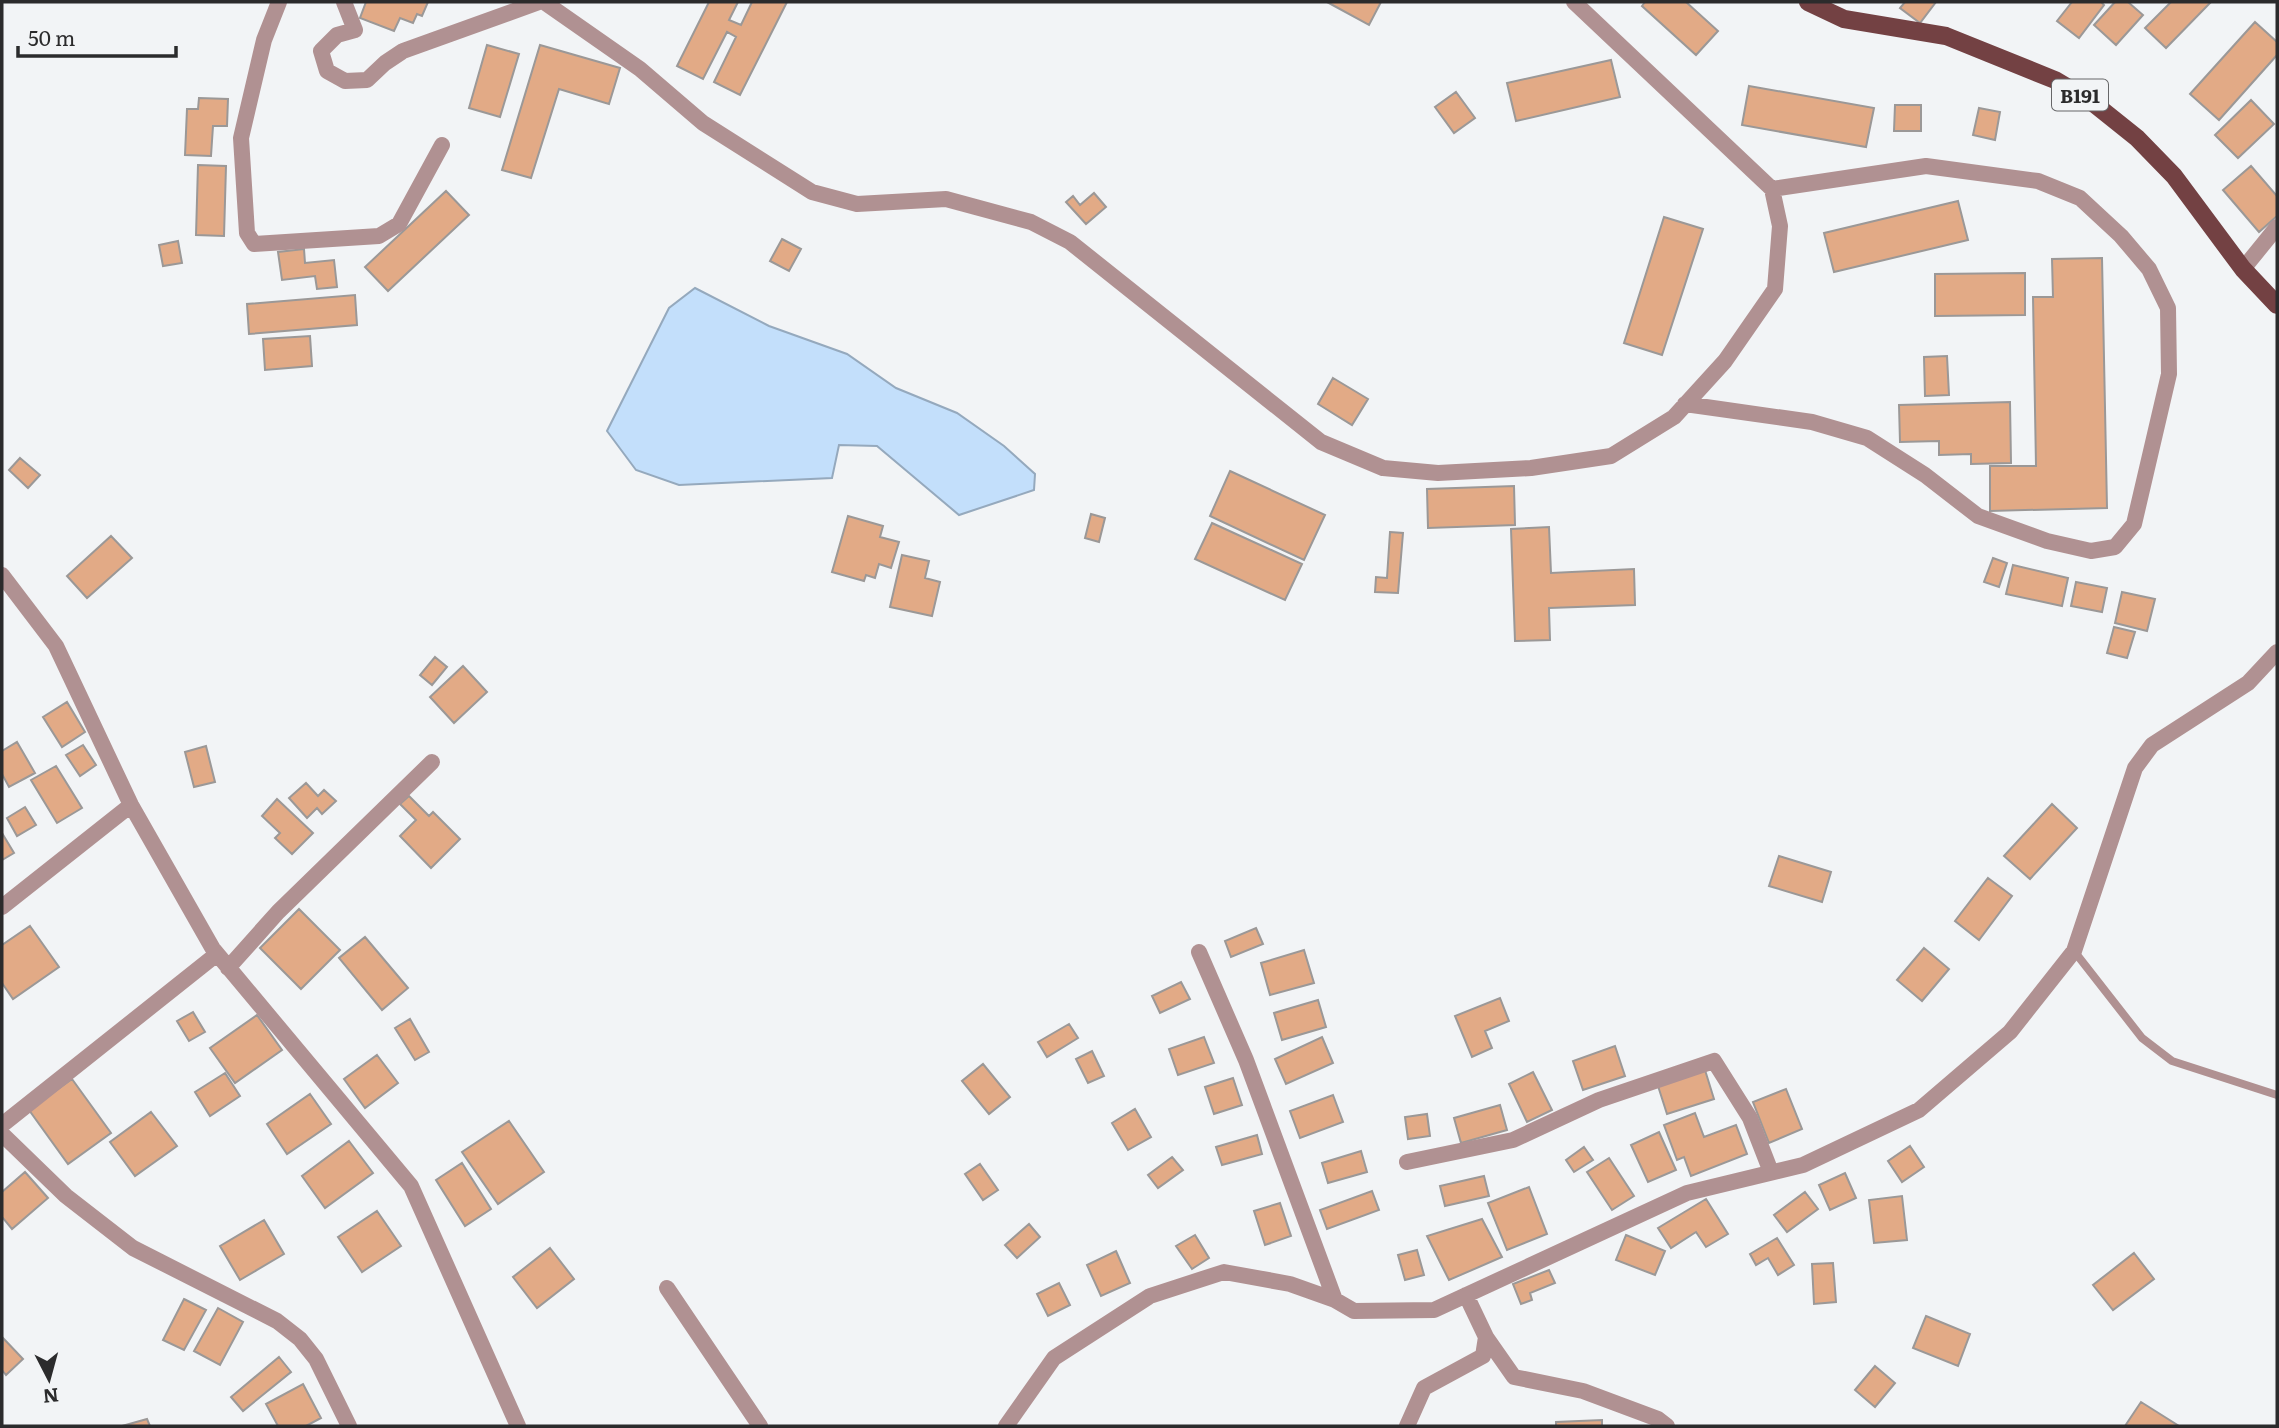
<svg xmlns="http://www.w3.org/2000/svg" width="2279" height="1428" viewBox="0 0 2279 1428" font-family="Literata,serif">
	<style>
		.water { fill: #c3dffb; stroke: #95a9bd; stroke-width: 2 }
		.building { fill: #e2aa86; stroke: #9b9897; stroke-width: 2 }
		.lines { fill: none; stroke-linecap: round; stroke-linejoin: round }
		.lane { stroke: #b09192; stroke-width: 8 }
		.street { stroke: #b09192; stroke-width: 16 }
		.primary { stroke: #734143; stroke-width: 18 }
		.labels { text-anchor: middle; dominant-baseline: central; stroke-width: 5; stroke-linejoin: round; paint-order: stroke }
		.shield { fill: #f2f4f6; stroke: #676769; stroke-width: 2 }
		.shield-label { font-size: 19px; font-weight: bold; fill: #2b2b2c }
	</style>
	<rect width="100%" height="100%" fill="#f2f4f6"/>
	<path class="water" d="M695,288l74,38 78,28 49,34 61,25 47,33 31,28 -1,16 -75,25 -82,-69 -38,-1 -7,33 -153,7 -43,-15 -29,-39 62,-123z"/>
	<path class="building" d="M366,2h62l-6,14 -5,-2 -4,9 -13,-5 -6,13 -34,-13z
		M709,2h29l-9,18 12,5 11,-23h35l-47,93 -26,-13 22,-45 -9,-5 -24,47 -26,-13z
		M1327,2h54l-12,23z
		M1645,2h41l32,29 -22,24 -54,-49z
		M1905,2h31l-16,21 -20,-15z
		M2072,2h29l3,3 -25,33 -22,-17z
		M2115,2h13l15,13 -27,30 -22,-20z
		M2171,2h40l-45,46 -21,-20z
		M2255,22l22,20v13l-58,65 -29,-26z
		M487,45l32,9 -19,63 -31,-9z
		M540,45l80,23 -11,36 -50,-15 -28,89 -29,-8z
		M1611,60l9,37 -104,24 -9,-38z
		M1749,86l125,22 -8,39 -124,-22z
		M1456,92l19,26 -21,15 -19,-26z
		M199,98l29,1 -1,27h-14l-2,30 -26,-1 2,-46h11z
		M2251,100l23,24 -36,34 -23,-23z
		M1895,105h26v26h-27z
		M1979,108l21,4 -5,28 -22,-5z
		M198,165l28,1 -2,70 -28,-1z
		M2251,166l26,30v20l-18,16 -36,-42z
		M446,191l23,24 -81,76 -23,-24z
		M1094,193l12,14 -20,17 -20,-22 7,-6 7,9z
		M1958,201l10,39 -134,32 -10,-39z
		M1664,217l39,12 -41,126 -38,-12z
		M782,239l19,10 -12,22 -19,-10z
		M178,241l4,22 -19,3 -4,-21z
		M304,249l1,14 29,-3 3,27 -20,2 -2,-13 -33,4 -4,-28z
		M2102,258l5,250 -117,3v-45h46l-3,-169h20l-1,-38z
		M2025,273v42l-90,1v-42z
		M355,295l2,30 -108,9 -2,-30z
		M310,336l2,30 -47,4 -2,-31z
		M1947,356l2,39 -24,1 -1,-39z
		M1333,378l35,21 -16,26 -34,-21z
		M2010,402l1,61 -40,1v-10l-32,1v-14l-39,1 -1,-37z
		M20,458l20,17 -12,13 -19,-18z
		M1230,471l95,44 -21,45 -94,-44z
		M1514,486l1,39 -87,3 -1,-39z
		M1091,514l14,4 -6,24 -14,-4z
		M848,516l35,10 -3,11 19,5 -8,26 -12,-4 -4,14 -9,-3 -2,6 -32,-9z
		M1212,523l90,41 -17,36 -90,-41z
		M1549,527l2,46 83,-4 1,36 -86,3 1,32 -35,1 -4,-112z
		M1390,532l13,1 -5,60 -23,-1 1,-15 11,1z
		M111,536l21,22 -45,40 -20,-22z
		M902,555l27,6 -4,17 15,4 -8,34 -42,-9z
		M1993,558l14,5 -8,24 -15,-5z
		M2013,565l55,13 -6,28 -56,-12z
		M2076,582l31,6 -5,24 -31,-6z
		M2122,592l33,7 -8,32 -32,-8z
		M2114,627l21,5 -8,26 -20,-5z
		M435,657l12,10 -15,18 -12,-10z
		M463,666l24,26 -33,31 -24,-26z
		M67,702l18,30 -23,15 -19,-30z
		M17,742l18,31 -26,14 -7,-13v-23z
		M83,745l13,20 -16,11 -14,-21z
		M206,746l9,36 -21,5 -9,-35z
		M56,766l26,42 -25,15 -26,-43z
		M306,783l12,13 6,-6 12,11 -14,13 -5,-6 -10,10 -18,-20z
		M409,796l20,20 4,-4 27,27 -29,29 -31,-32 16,-16 -16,-16z
		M277,799l36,34 -21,21 -17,-16 5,-5 -18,-17z
		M2052,804l25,24 -47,51 -26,-23z
		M25,807l11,18 -19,11 -10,-18z
		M2,833l12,20 -12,7z
		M1779,856l52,16 -9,30 -53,-16z
		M1988,878l24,18 -33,44 -24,-19z
		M299,909l41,41 -39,39 -41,-41z
		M30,926l29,41 -46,32 -11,-16v-38z
		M1256,928l7,16 -32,13 -6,-16z
		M365,937l43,51 -26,22 -43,-52z
		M1924,948l25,21 -27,32 -25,-21z
		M1304,950l10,33 -44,12 -9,-32z
		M1181,982l9,17 -30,14 -8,-17z
		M1500,998l9,23 -24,10 7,17 -20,9 -17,-41z
		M1318,1000l8,27 -44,13 -8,-27z
		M193,1012l12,20 -16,9 -12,-20z
		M257,1015l25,35 -47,33 -25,-35z
		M410,1019l19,33 -14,8 -20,-32z
		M1069,1024l9,14 -31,19 -9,-15z
		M1204,1037l10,26 -36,12 -9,-26z
		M1322,1037l11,26 -47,21 -11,-25z
		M1615,1046l10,30 -42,14 -10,-29z
		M1092,1051l12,25 -16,7 -12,-24z
		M377,1055l21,28 -33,25 -21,-29z
		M983,1064l27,33 -21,17 -27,-33z
		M1705,1070l9,29 -47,15 -9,-28z
		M1533,1072l19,38 -25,12 -18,-38z
		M225,1073l15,23 -30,20 -15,-24z
		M1233,1078l9,27 -28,9 -9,-27z
		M72,1079l39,54 -43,31 -39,-54z
		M1786,1089l16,40 -33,14 -16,-41z
		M310,1094l21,30 -44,30 -20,-30z
		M1333,1095l10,27 -43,16 -10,-27z
		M1500,1105l7,25 -46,13 -7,-25z
		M1135,1109l16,28 -23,13 -16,-27z
		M151,1112l26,34 -42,30 -25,-34z
		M1695,1113l9,24 32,-12 11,29 -56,22 -7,-19 -7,3 -13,-35z
		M1427,1114l3,22 -22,3 -3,-22z
		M509,1121l35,51 -46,32 -36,-52z
		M1659,1132l17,38 -28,12 -17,-37z
		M1257,1135l5,19 -40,11 -6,-18z
		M349,1141l24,32 -48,35 -23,-32z
		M1910,1146l14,21 -22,15 -14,-21z
		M1584,1147l9,13 -19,12 -8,-12z
		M1361,1151l6,21 -39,11 -6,-20z
		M1172,1157l11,13 -25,18 -10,-13z
		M1609,1158l25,38 -22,14 -25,-38z
		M462,1163l29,46 -26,17 -29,-46z
		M980,1164l18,26 -15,10 -18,-26z
		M25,1172l23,26 -36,31 -10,-12v-25z
		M1845,1173l11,25 -26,12 -11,-25z
		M1484,1176l5,20 -44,10 -5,-20z
		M1529,1187l18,47 -40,16 -19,-47z
		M1372,1191l7,19 -52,19 -7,-19z
		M1805,1192l13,17 -31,23 -13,-17z
		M1902,1196l5,44 -33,3 -5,-43z
		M1706,1199l22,35 -22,13 -10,-15 -25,16 -13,-20z
		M1280,1203l11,33 -26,9 -11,-34z
		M377,1211l24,35 -39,26 -24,-35z
		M1482,1219l20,38 -53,23 -22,-44z
		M264,1220l20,34 -44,26 -20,-34z
		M1029,1224l11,13 -23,21 -12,-13z
		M1195,1235l14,23 -17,11 -16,-23z
		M1626,1235l39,16 -10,24 -39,-15z
		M1777,1238l17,27 -16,10 -10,-17 -12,7 -6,-11z
		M550,1248l24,31 -37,29 -24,-31z
		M1417,1250l7,25 -19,5 -7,-25z
		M1116,1251l14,32 -29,13 -14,-31z
		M2134,1253l20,26 -41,31 -20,-25z
		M1833,1263l3,39 -22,2 -2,-40z
		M1549,1270l6,13 -25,10 2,7 -11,4 -8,-20z
		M1059,1283l11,22 -22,11 -11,-22z
		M184,1299l22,11 -22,40 -21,-10z
		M218,1308l25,14 -23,43 -26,-14z
		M1926,1316l44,18 -12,32 -45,-18z
		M3,1338l20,21 -17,16 -4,-5z
		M279,1357l12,15 -48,39 -12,-14z
		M1875,1366l20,17 -20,24 -20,-17z
		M303,1384l18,34 -15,8h-28l-12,-22z
		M2141,1402l38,24h-54z
		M147,1419l3,7h-28z
		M1602,1420v6h-46v-4z"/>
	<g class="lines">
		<path class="lane" d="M2074,951l68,87 30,23 105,34"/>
		<path class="street" d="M279,2l-15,38 -23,98 6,95 7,11 125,-8 20,-12 43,-79
			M344,2l11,28 -18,5 -16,16 6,20 18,10 22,-1 18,-17 18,-12 136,-49
			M544,2l96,67 63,54 109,69 45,12 89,-5 85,23 39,20 251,200 62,26 55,5 93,-5 80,-12 63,-39 51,-56 50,-72 5,-63 -8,-37 -198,-187
			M2243,269l34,-42
			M1685,404l127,18 55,16 58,37 53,41 69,25 44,10 24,-4 19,-23 35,-150 -1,-66 -19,-39 -28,-33 -41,-38 -42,-17 -112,-15 -154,23
			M2,575l54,71 75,159 82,144 198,237 107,240
			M2,907l129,-102
			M1199,952l47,108 89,240
			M228,968l50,-56 154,-150
			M2,1125l215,-171
			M2,1134l64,62 67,52 144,73 23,18 16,20 33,67
			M1407,1162l106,-22 86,-40 115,-39 36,57 21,54
			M667,1288l93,138
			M1486,1337l28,40 69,14 75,28 9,7
			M1006,1426l48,-68 96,-62 74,-24 66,12 45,16 19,11 80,-1 253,-117 116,-28 116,-55 91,-78 64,-81 61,-183 17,-23 96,-62 29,-31
			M1407,1426l17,-38 59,-32 3,-19 -20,-42"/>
		<path class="primary" d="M1808,2l36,17 102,17 109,44 37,22 45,36 37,38 69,93 34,36"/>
	</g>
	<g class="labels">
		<rect class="shield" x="2052" y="79.5" width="56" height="31" rx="5"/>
		<g class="shield-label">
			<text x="2080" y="95">B191</text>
		</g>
	</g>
	<rect width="2279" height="1428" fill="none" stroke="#2b2b2c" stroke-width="7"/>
	<g transform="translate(49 1379) rotate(174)" stroke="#f2f4f6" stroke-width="5" paint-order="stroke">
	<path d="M0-5L12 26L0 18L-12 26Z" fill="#2b2b2c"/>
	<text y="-10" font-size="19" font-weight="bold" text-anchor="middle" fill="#2b2b2c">N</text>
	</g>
	<path d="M18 46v10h158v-10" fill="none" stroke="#2b2b2c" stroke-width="3.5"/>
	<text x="28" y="46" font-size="21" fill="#2b2b2c" stroke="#f2f4f6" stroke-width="5" paint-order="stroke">50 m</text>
</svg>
